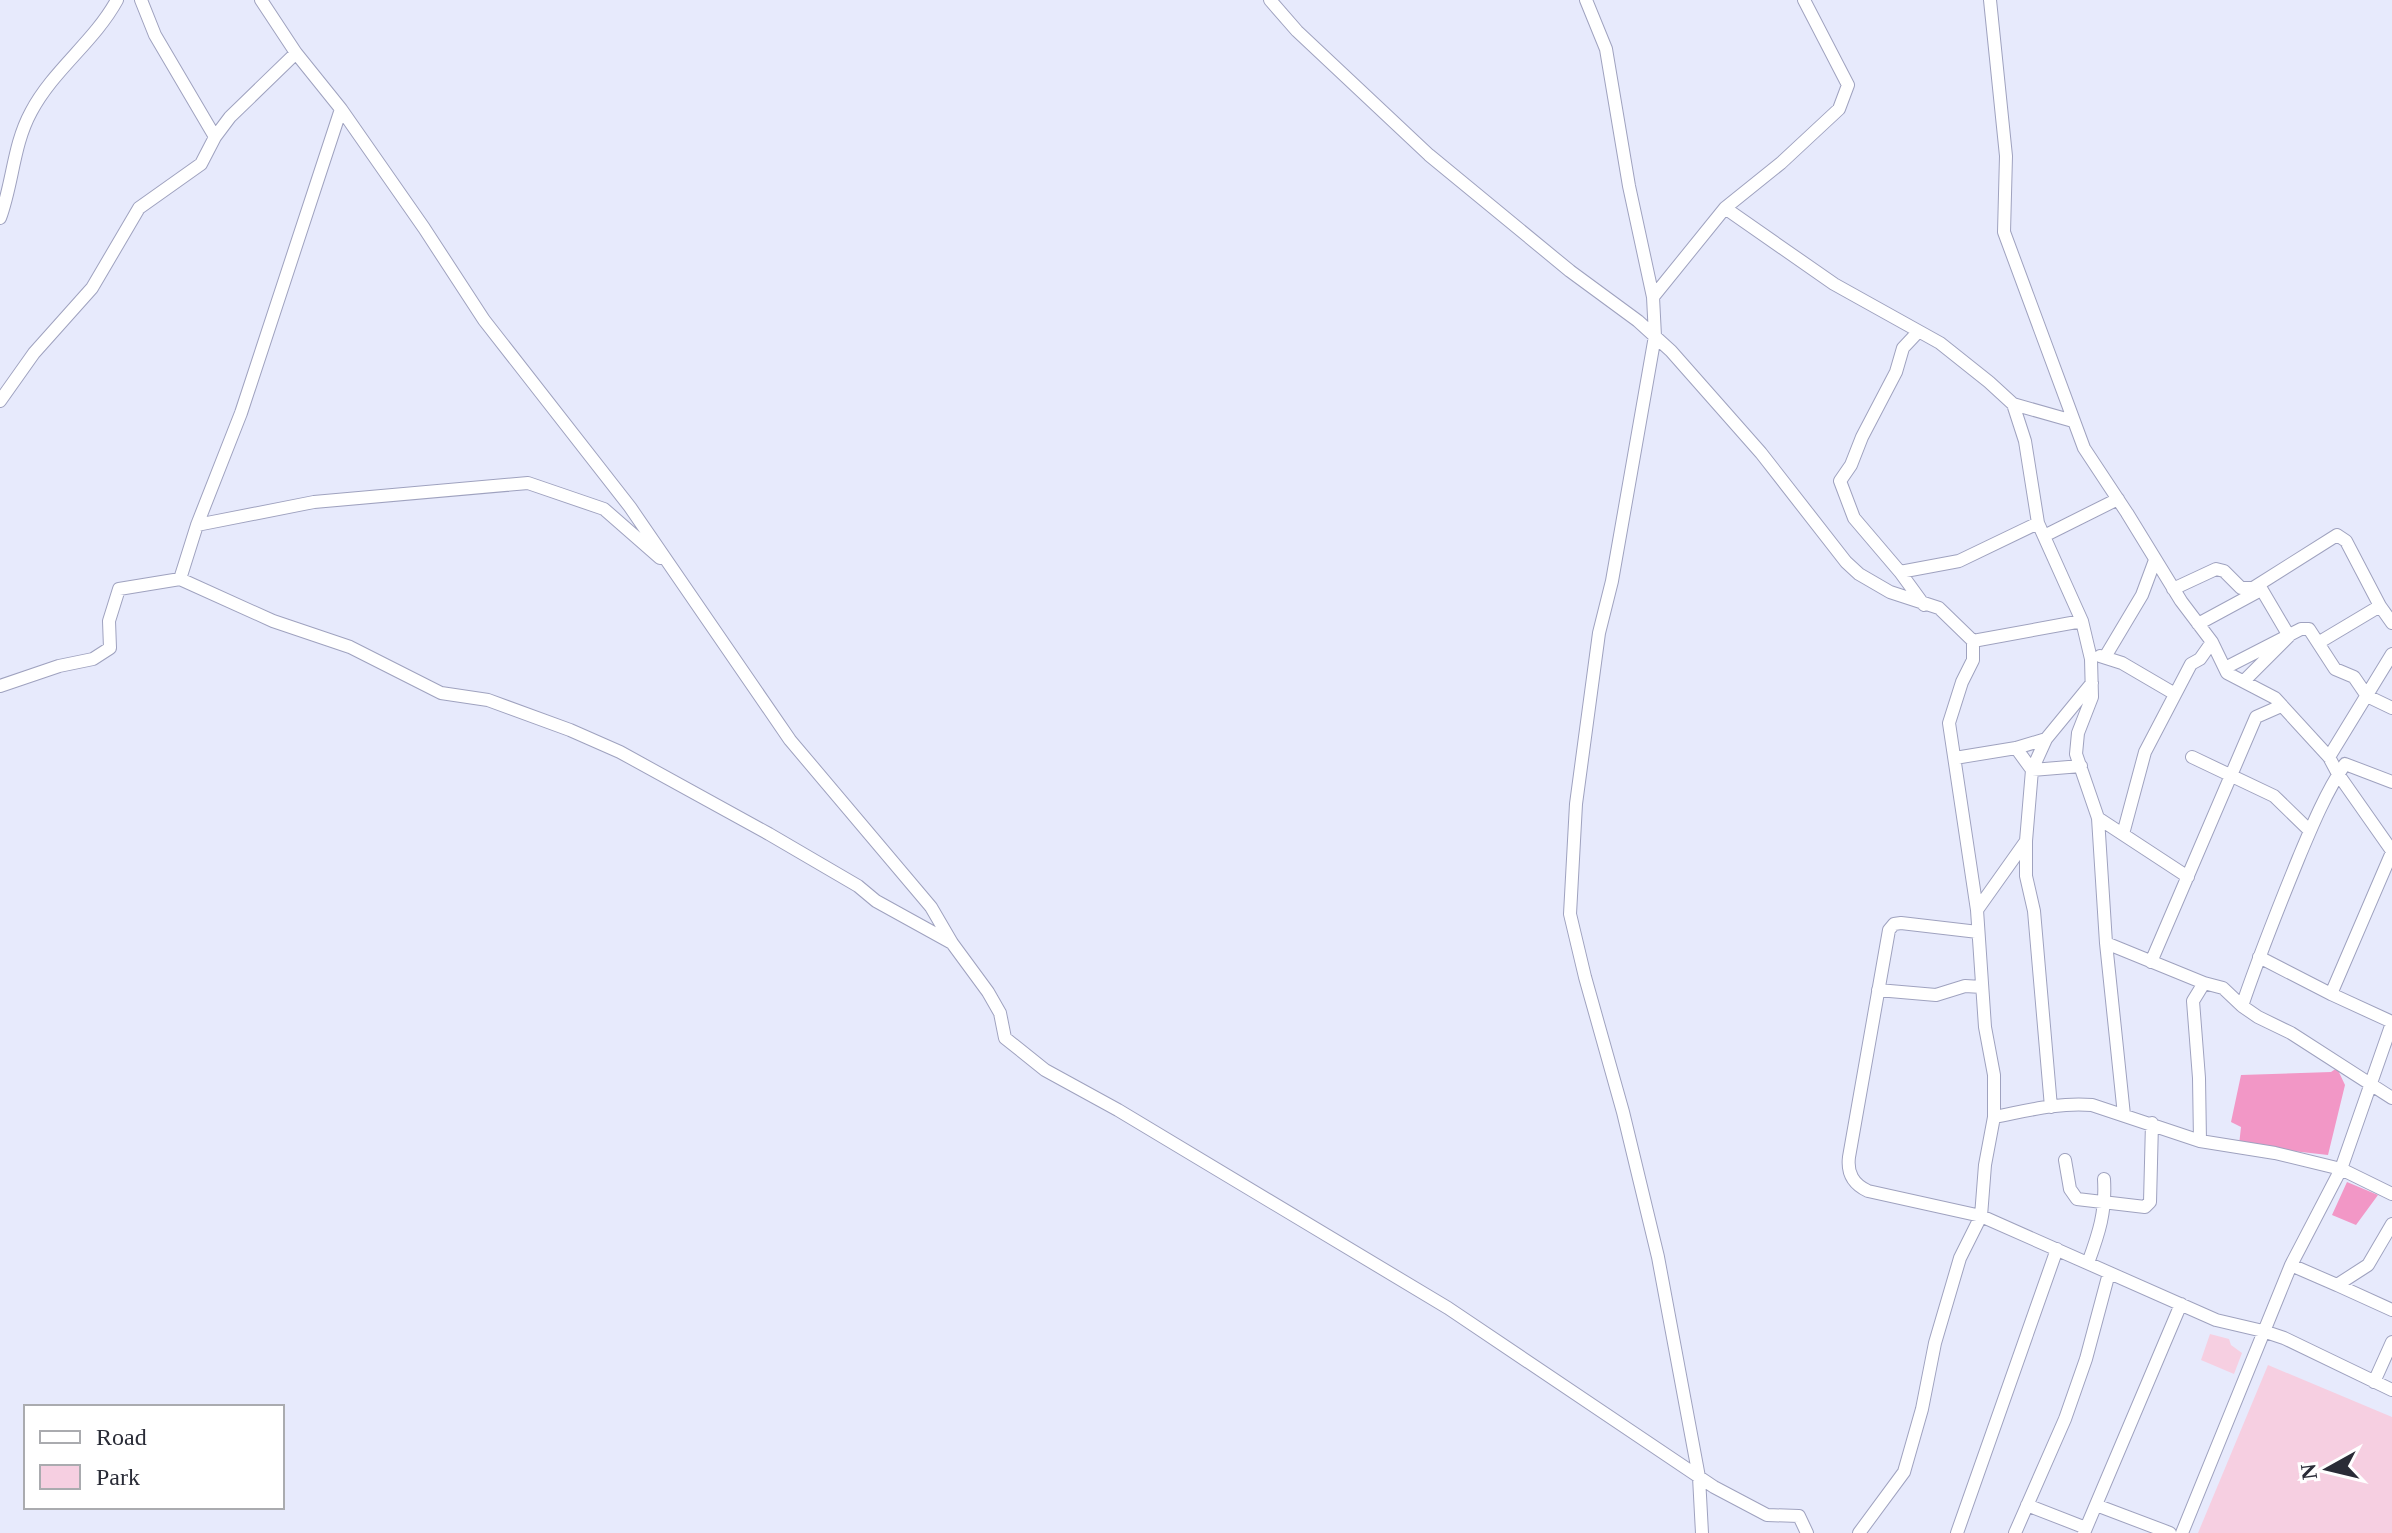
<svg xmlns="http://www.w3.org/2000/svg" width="2392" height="1533" viewBox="0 0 2392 1533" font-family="'Times New Roman',serif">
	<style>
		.green { fill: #f6cfe1 }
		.forest { fill: #f297c6 }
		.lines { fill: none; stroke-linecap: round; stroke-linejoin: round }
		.minor-casing { stroke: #9fa2bf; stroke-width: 14 }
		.minor { stroke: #fff; stroke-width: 12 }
	</style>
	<rect width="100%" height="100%" fill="#e7eafc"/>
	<path class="green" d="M2210,1334l19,5 2,6 11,8 -8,21 -33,-14z
		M2268,1365l124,52v116h-194z"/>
	<path class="forest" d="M2337,1068l8,17 -17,70 -89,-10 2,-18 -10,-5 10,-47 90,-3z
		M2347,1182l31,13 -22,30 -24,-10z"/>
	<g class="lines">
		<defs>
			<path id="minor" d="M141,0l14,35 60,102
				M261,0l35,53 45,56 83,119 60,92 146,187 160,233 141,167 21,36 36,49 12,21 5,25 40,32 73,40 330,198 266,179 53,28 32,1 8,17
				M1270,0l27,31 132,124 141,116 68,50 33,30 90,102 85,109 13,12 31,18 49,16 34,33v19l-11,22 -13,41 28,187
				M1586,0l20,49 23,137 24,111 2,39 -43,245 -13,52 -23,171 -6,110 15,63 38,135 35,145 41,220 3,56
				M1990,0l16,156 -2,76 80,216 43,65 54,88 31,41 15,31 48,25 54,59 9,17 54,77
				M1725,208l109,76 106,59 49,39 24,22 60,17
				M0,218c13,-35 13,-73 31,-106 22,-42 63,-70 86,-112
				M1653,297l72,-89 56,-45 58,-54 9,-24 -44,-85
				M1918,332l-15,16 -7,24 -34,65 -11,28 -11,16 14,37 46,54 24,33
				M0,401l34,-48 58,-65 47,-80 62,-44 14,-27 15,-20 66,-64
				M2013,404l12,37 13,82 44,98 9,38 1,38 -14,36 -2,21 22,64 8,125 18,172
				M197,525l117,-23 214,-19 76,26 56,49
				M2044,536l74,-37
				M1900,572l59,-11 79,-38
				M180,579l17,-54 44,-112 100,-304
				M2173,589l43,-20 8,2 17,17h12l84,-53 9,6 34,65 12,17
				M2198,624l61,-33
				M1973,641l109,-20
				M2318,643l62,-37
				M2100,656l22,7 53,31
				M2105,657l37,-62 13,-35
				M2225,668l76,-39h8l26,40 19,8 13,19 25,12
				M2244,681l45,-45 -30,-51
				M0,686l59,-20 34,-7 17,-11 -1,-27 10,-32 61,-10 93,42 77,26 91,46 47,7 82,30 50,22 149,82 89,52 18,15 76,42
				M2046,739l-14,31 49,-4
				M2016,748l16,22 -6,71v35l8,35 17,196
				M2192,757l82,39 36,35
				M2329,757l63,-103
				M1955,758l61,-10 30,-9 46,-56
				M2098,818l90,59
				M2123,834l22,-82 46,-88 9,-5 12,-17
				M1978,932l-77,-9 -7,1 -5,6 -40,227c-2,16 4,27 19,34l113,25 235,104 47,11 21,7 108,52
				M2106,943l98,40 19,5 19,18 16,11 33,16 101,65
				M2259,957l72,37 61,28
				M2151,962l105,-245 25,-11
				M1878,990l58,5 29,-9 17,1
				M2331,994l61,-142
				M2242,1006c17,-50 37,-100 57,-149 13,-31 27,-65 46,-93l47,18
				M1994,1117c32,-6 65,-15 98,-12l108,36 75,12 66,16 51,25
				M2200,1141l-1,-63 -6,-77 11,-18
				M2065,1160l5,29 7,10 68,8 5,-5 2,-79
				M2088,1263c11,-30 18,-51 16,-84
				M2291,1265l46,20 31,-20 24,-41
				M2337,1285l55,25
				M2374,1382l18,-40
				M2027,1505l59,23
				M2096,1505l74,28
				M1859,1533l45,-61 18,-63 13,-66 25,-85 21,-42 4,-51 9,-48v-42l-9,-48 -8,-117 49,-69
				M1957,1533l100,-284
				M2015,1533l50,-114 21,-60 23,-86
				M2084,1533l97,-229
				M2182,1533l109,-268 50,-96 51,-146"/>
		</defs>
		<use href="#minor" class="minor-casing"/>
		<use href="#minor" class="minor"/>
	</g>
	<rect x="24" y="1405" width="260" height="104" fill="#ffffff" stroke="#aaabaf" stroke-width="2"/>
	<rect x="40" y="1431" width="40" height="12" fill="#ffffff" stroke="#aaabaf" stroke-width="2"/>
	<text x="96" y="1445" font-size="24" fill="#2a2c37">Road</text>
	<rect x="40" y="1465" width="40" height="24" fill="#f6cfe1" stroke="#aaabaf" stroke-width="2"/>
	<text x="96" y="1485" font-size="24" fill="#2a2c37">Park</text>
	<g transform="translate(2328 1469) rotate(262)" stroke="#ffffff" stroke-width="6" paint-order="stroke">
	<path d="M0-6L14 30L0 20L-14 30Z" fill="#2a2c37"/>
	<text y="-12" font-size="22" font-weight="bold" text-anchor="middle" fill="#2a2c37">N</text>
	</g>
</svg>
